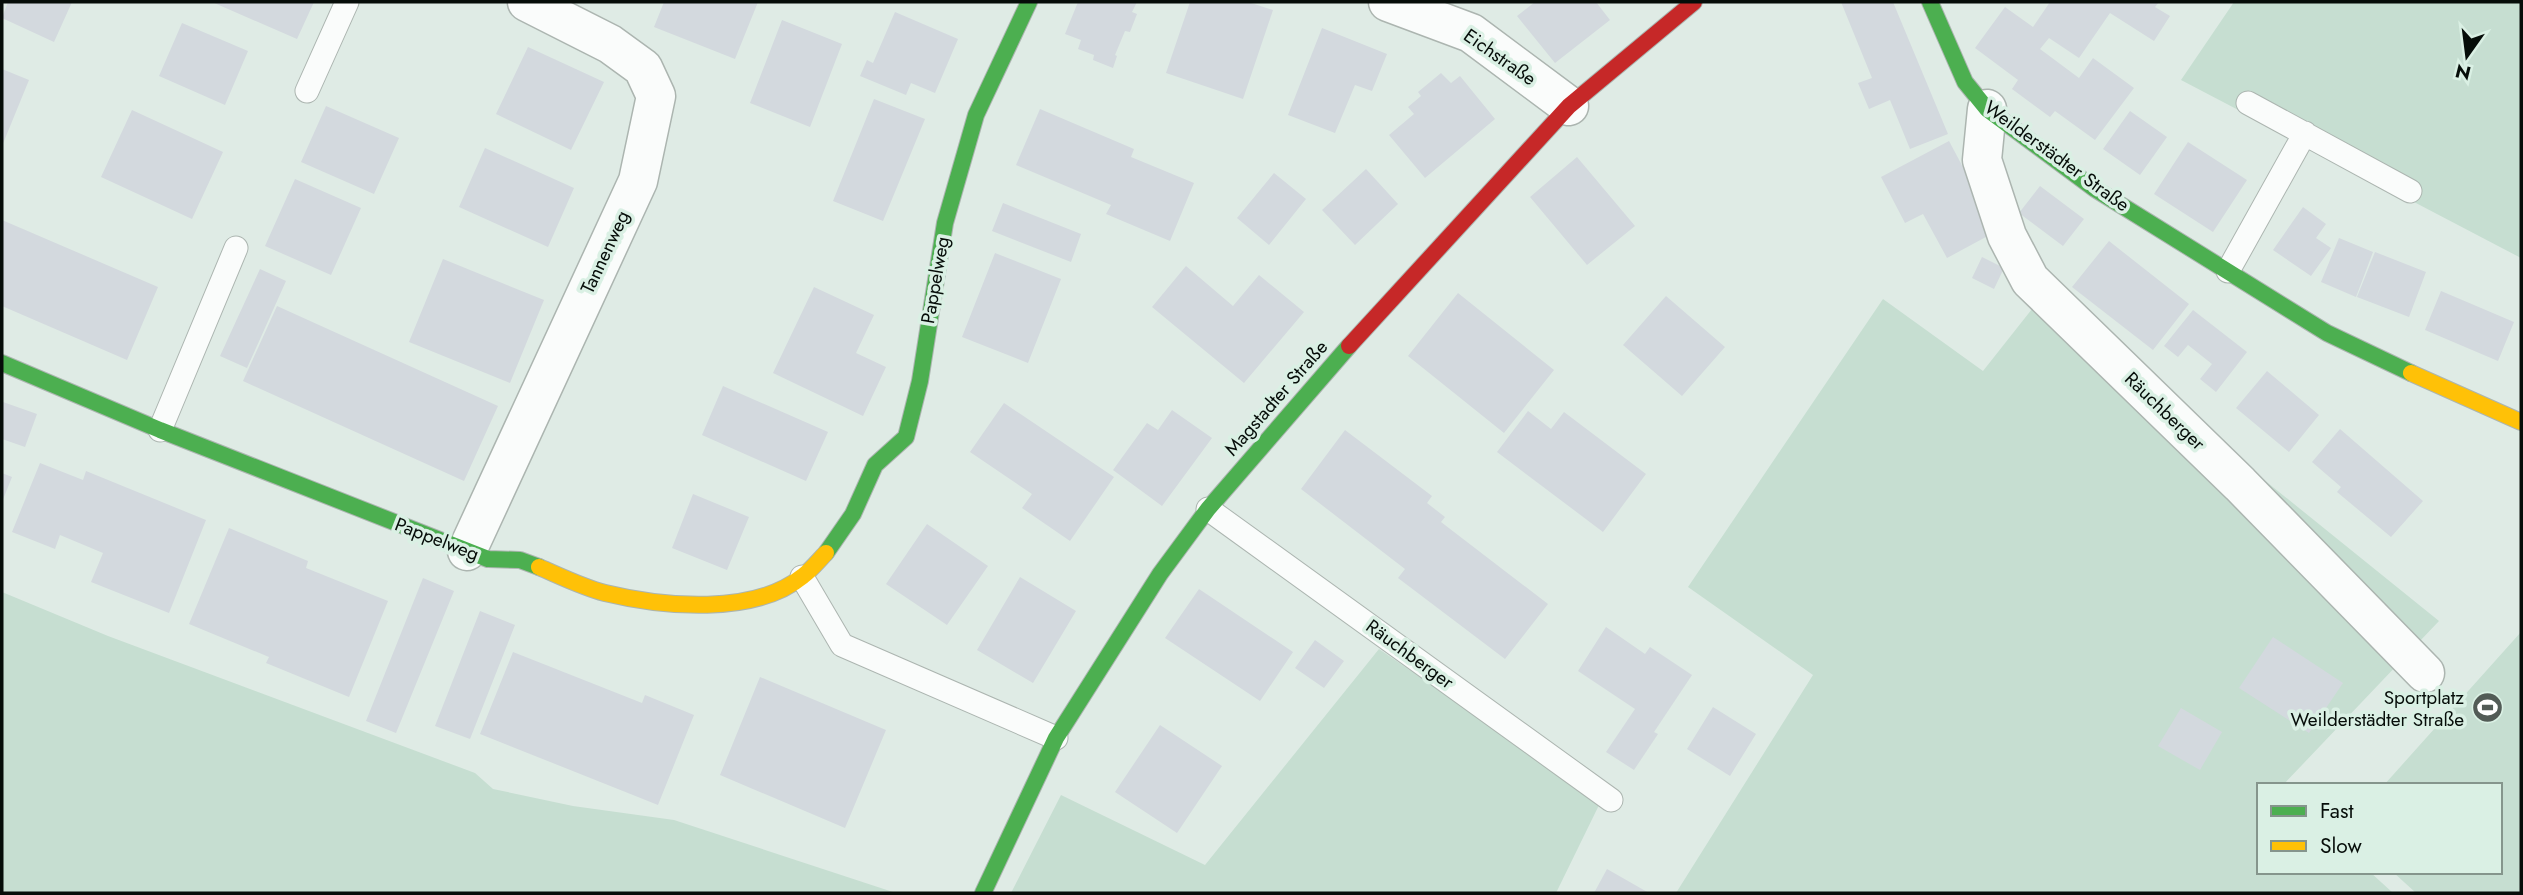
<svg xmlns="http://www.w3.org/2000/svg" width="2523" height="895" viewBox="0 0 2523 895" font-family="Jost,sans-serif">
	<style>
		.green { fill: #c6ded1 }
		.building { fill: #d3d9de }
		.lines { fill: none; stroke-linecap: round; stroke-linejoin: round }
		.lane-casing { stroke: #acb5b0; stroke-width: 25 }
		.street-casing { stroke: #acb5b0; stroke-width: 41 }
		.fast-casing { stroke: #acb5b0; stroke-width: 18 }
		.slow-casing { stroke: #acb5b0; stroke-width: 18 }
		.jam-casing { stroke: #acb5b0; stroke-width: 18 }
		.lane { stroke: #fafcfb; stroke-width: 23 }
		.street { stroke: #fafcfb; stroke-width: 38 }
		.fast { stroke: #4caf50; stroke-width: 16 }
		.slow { stroke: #ffc107; stroke-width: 16 }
		.jam { stroke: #c62828; stroke-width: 16 }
		.labels { text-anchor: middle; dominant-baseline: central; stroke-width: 7; stroke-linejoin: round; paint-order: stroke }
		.street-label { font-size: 19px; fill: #060d09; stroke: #daf0e4 }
		.poi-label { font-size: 19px; fill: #060d09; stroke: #daf0e4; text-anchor: end }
	</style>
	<rect width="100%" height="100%" fill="#dfebe5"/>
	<path class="green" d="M2234,2h287v256l-340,-178z
		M1883,299l100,72 57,-72 399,322 -156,164h-24v87h111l23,21h-717l137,-218 -125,-88z
		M2,592l106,44 367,137 18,16 80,17 101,14 222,73h-894z
		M2521,632v261h-105l-23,-21h107v-87h-116z
		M1379,649l222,152 -45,92h-545l50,-98 144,70z"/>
	<path class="building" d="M8,2h64l-18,40 -52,-24z
		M212,2h102l-17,37z
		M664,2h94l-23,57 -81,-32z
		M1078,2h59l-5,10 5,2 -7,18 -5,-1 -10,24 2,1 -4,12 -20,-8 1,-5 -16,-6 3,-9 -16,-6z
		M1190,2h58l25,8 -30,89 -77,-26z
		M1535,2h61l14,18 -55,43 -38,-47z
		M1841,2h52l55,132 -38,15 -20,-49 -21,9 -11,-26 14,-5z
		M2050,2h109l-4,5 15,9 -16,25 -44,-28 -31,45 -30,-20 -9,11 39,29 14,-20 41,30 -39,52 -40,-29 -5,6 -38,-28 6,-9 -43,-32 30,-41 28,20z
		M895,12l63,27 -23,54 -24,-10 -5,12 -46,-19 7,-16 6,3z
		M782,20l60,24 -32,83 -60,-24z
		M182,23l66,28 -23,54 -66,-29z
		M1322,28l65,26 -15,37 -17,-6 -20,48 -47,-18z
		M528,47l76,35 -33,68 -75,-36z
		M2,69l27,11 -27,66z
		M1441,73l10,10 9,-7 35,43 -70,59 -36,-43 25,-21 -6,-7 13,-11 -3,-4z
		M874,99l51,20 -42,102 -50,-20z
		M326,106l73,32 -25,56 -73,-32z
		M1040,109l94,40 -3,8 63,26 -24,58 -64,-27 5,-9 -95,-40z
		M132,110l91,42 -31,67 -91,-42z
		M2130,111l37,26 -27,38 -37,-26z
		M1949,141l48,90 -50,27 -24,-44 -18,9 -24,-46z
		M2188,142l59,38 -34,52 -59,-38z
		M485,148l89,40 -26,59 -89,-40z
		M1577,157l58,69 -48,39 -57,-68z
		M1366,169l32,35 -43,41 -33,-35z
		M1274,173l32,26 -37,46 -32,-27z
		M295,179l66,29 -30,67 -66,-29z
		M2040,186l44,33 -21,27 -44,-33z
		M1003,203l78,31 -10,28 -79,-31z
		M2303,207l23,17 -10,14 15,10 -20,28 -38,-26z
		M2,220l156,67 -31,73 -125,-54z
		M2339,238l34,14 -17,45 -35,-15z
		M2109,241l80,63 -36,46 -81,-63z
		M2375,252l51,20 -17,45 -52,-20z
		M995,253l66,26 -33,84 -66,-26z
		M1982,257l22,11 -10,21 -22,-11z
		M443,259l101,41 -34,83 -101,-41z
		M1186,266l47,40 26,-31 45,37 -60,71 -92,-76z
		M260,269l26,12 -39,87 -27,-12z
		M814,287l60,28 -18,38 30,14 -23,49 -90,-43z
		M2441,291l73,31 -16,39 -73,-31z
		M1458,293l96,77 -50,63 -96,-77z
		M1666,296l59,51 -43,49 -59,-51z
		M277,306l221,100 -34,75 -221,-100z
		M2193,310l54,42 -31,40 -16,-13 12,-15 -24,-19 -10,12 -14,-11z
		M2267,371l52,44 -30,37 -53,-44z
		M723,386l105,46 -22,49 -104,-46z
		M3,402l34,12 -12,33 -23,-8z
		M1004,403l110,74 -44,64 -48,-33 10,-14 -62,-42z
		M1172,410l40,28 -50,68 -49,-36 34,-47 11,7z
		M1528,411l23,18 13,-17 82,62 -43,58 -106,-80z
		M2340,429l83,72 -32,36 -54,-45 4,-5 -29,-25z
		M1345,430l87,66 -5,7 18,14 -4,5 107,82 -43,55 -107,-81 7,-9 -104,-80z
		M40,463l43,17 3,-9 120,49 -37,93 -78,-31 12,-29 -43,-18 -5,14 -43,-17z
		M2,473l10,4 -10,25z
		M693,494l56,23 -22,53 -55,-22z
		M927,524l61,42 -41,59 -61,-41z
		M229,528l79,33 -2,7 82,33 -39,96 -83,-34 3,-6 -80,-33z
		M1020,577l56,34 -43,72 -56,-33z
		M423,578l31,13 -58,142 -30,-12z
		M1199,589l94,63 -33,49 -95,-63z
		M480,611l35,14 -45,114 -35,-13z
		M1606,627l39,27 5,-7 42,28 -38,57 4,2 -24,36 -28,-18 29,-43 -57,-38z
		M2273,637l70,46 -34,50 -70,-45z
		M1315,640l29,21 -20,27 -29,-20z
		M513,652l129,51 3,-8 49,20 -36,90 -178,-71z
		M760,677l126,53 -41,98 -125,-53z
		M1713,707l43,27 -26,42 -43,-27z
		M2181,708l41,24 -22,38 -42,-24z
		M1160,725l62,41 -45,67 -62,-41z
		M1607,869l42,24h-55z"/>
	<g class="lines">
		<defs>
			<path id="lane" d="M307,91l40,-89
				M2248,103l162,88
				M2228,271l77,-138
				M160,430l76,-182
				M1208,509l403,291
				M802,577l40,68 214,93"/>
			<path id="street" d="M1388,2l83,31 98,73
				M1987,109l-5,51 25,76 23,44 210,204 185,189
				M467,551l171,-370 18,-85 -13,-28 -33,-24 -83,-42"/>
			<path id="fast" d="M1930,2l35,80 22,27 108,80 232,144 84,40
				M2,363l158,67 328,129 32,1 19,7
				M826,553l27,-39 22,-49 31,-28 14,-56 25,-158 31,-108 53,-113
				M983,893l73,-155 104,-164 48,-65 141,-163"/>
			<path id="slow" d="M2411,373l110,49
				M539,567c21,9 43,20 66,26 58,14 149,23 198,-17 9,-7 16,-16 23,-23"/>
			<path id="jam" d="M1349,346l220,-240 125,-104"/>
		</defs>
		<use href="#lane" class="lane-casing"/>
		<use href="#street" class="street-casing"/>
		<use href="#fast" class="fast-casing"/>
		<use href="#slow" class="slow-casing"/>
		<use href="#jam" class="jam-casing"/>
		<use href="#lane" class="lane"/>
		<use href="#street" class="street"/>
		<use href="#fast" class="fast"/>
		<use href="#slow" class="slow"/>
		<use href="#jam" class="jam"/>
	</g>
	<defs>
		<symbol id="stadium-disc" viewBox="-11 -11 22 22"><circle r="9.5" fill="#525b56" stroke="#daf0e4"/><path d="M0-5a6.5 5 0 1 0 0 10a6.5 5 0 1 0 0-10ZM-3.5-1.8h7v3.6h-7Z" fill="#fff"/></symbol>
	</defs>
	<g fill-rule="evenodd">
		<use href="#stadium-disc" x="2470" y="690" width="35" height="35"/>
	</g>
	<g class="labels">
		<g class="street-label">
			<text transform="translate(1500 57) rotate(35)">Eichstraße</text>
			<text transform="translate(2057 156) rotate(36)">Weilderstädter Straße</text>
			<text transform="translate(605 252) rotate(-65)">Tannenweg</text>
			<text transform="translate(935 280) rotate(-80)">Pappelweg</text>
			<text transform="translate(1276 398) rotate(-49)">Magstadter Straße</text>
			<text transform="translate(2165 411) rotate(44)">Räuchberger</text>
			<text transform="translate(437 539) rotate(21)">Pappelweg</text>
			<text transform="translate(1410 654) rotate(36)">Räuchberger</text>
		</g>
		<g class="poi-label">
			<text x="2464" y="697">Sportplatz<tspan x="2464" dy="22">Weilderstädter Straße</tspan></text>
		</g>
	</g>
	<rect width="2523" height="895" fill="none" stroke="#060d09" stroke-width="7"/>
	<rect x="2257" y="783" width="245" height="91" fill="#daf0e4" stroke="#85958c" stroke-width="2"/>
	<rect x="2271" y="806" width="35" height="10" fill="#4caf50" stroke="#85958c" stroke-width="2"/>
	<text x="2320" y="818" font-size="21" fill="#060d09">Fast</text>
	<rect x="2271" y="841" width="35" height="10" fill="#ffc107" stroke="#85958c" stroke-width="2"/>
	<text x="2320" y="853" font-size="21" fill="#060d09">Slow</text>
	<g transform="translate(2467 56) rotate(194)" stroke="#daf0e4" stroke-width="5" paint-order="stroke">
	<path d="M0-5L12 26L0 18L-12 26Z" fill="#060d09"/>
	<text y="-10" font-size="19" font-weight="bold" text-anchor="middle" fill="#060d09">N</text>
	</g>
</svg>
